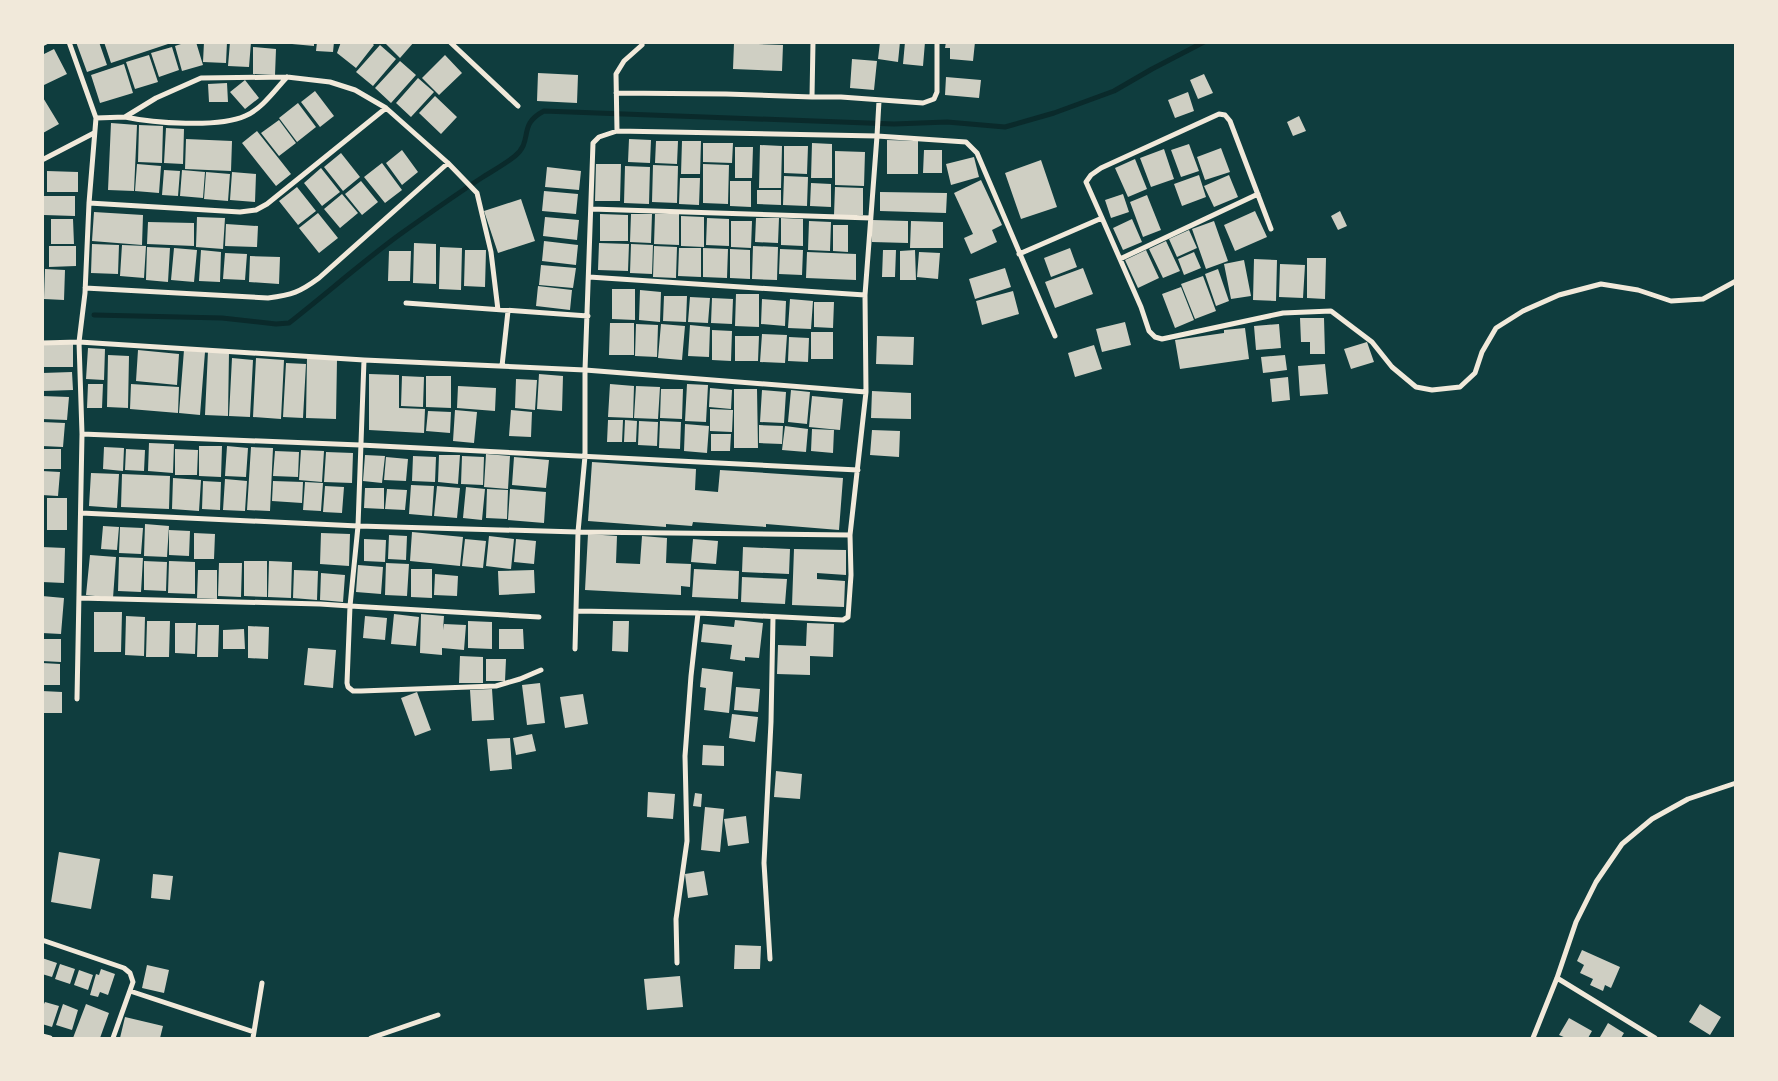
<svg xmlns="http://www.w3.org/2000/svg" width="1778" height="1081" viewBox="0 0 1778 1081" font-family="'Varela Round',sans-serif">
	<style>
		.lines { fill: none; stroke-linecap: round; stroke-linejoin: round }
		.stream { stroke: #0a2a2b; stroke-width: 5 }
		.building { fill: #cfcfc3 }
		.minor { stroke: #f1e9da; stroke-width: 5 }
	</style>
	<rect width="100%" height="100%" fill="#0f3d3e"/>
	<g class="lines">
		<path class="stream" d="M94,315l128,3 54,6 13,-1c37,-29 72,-60 110,-88 28,-20 56,-40 84,-58 11,-7 22,-13 32,-21 19,-16 2,-31 29,-45l350,13 53,-2 58,5 49,-14 60,-22 38,-22 52,-27"/>
	</g>
	<path class="building" d="M76,42h23l8,23 -20,7z
		M104,42h67v1l-60,20z
		M187,42h9l7,23 -21,6 -7,-25z
		M204,42h23l-1,21 -23,-1z
		M230,42h21l-2,25 -21,-1z
		M292,42h22v4l-22,-2z
		M317,42h17l-1,10 -17,-1z
		M341,42h30l3,3 -18,23 -19,-15z
		M384,42h30l-14,16z
		M880,42h20l-2,20 -20,-3z
		M905,42h20l-2,24 -20,-2z
		M946,42h29l-2,19 -23,-2v-11h-5z
		M734,43l49,2 -1,26 -49,-2z
		M380,45l16,14 -23,27 -17,-14z
		M172,47l7,23 -20,7 -8,-24z
		M253,47l23,2 -1,26 -22,-1z
		M54,49l13,25 -23,11 -2,-3v-27z
		M149,55l9,27 -23,7 -9,-27z
		M445,55l17,18 -23,22 -17,-17z
		M852,59l25,2 -3,29 -24,-2z
		M400,61l16,14 -25,28 -16,-15z
		M124,64l9,29 -33,10 -9,-28z
		M538,73l40,2 -1,28 -40,-2z
		M1204,74l9,19 -15,6 -8,-19z
		M946,77l35,3 -2,18 -34,-3z
		M418,78l16,14 -23,25 -15,-14z
		M245,80l14,18 -14,11 -15,-17z
		M227,83l1,19h-19l-1,-18z
		M315,91l19,25 -14,11 -19,-25z
		M1188,92l6,19 -19,7 -7,-18z
		M42,96l17,28 -16,9 -1,-2z
		M435,96l22,21 -16,17 -22,-21z
		M298,103l18,24 -19,15 -18,-24z
		M1299,116l7,15 -13,5 -6,-14z
		M279,120l17,23 -17,13 -18,-23z
		M111,123l26,2 -3,66 -26,-1z
		M139,125l24,1 -1,37 -24,-1z
		M166,128l18,1 -1,35 -19,-1z
		M257,131l34,43 -15,12 -34,-43z
		M186,139l46,2 -1,30 -46,-2z
		M629,139l22,1 -1,23 -22,-1z
		M887,140l31,1v33h-31z
		M656,141h22l-1,23 -22,-1z
		M682,141h19l-1,33h-19z
		M703,143h30l-1,20 -29,-1z
		M812,143l20,1v34h-21z
		M1189,144l10,27 -18,6 -10,-27z
		M760,145l22,1 -1,42h-22z
		M784,146h24l-1,28 -23,-1z
		M735,147h18l-1,31h-17z
		M1221,148l9,24 -25,8 -8,-23z
		M1164,149l10,30 -23,8 -11,-29z
		M402,150l16,22 -16,13 -16,-22z
		M924,150h18v23h-19z
		M835,151l30,1 -1,34 -29,-1z
		M341,153l19,24 -17,14 -19,-24z
		M974,157l5,20 -28,8 -5,-21z
		M1135,159l12,30 -19,8 -13,-29z
		M1041,160l16,47 -36,12 -16,-46z
		M382,163l20,27 -17,13 -21,-26z
		M137,164l24,2 -2,27 -24,-2z
		M596,164h25l-1,37h-25z
		M703,164l26,1 -1,39 -25,-1z
		M653,165l25,1 -1,37 -25,-1z
		M625,166l25,1 -1,37 -25,-1z
		M547,167l34,4 -2,19 -34,-3z
		M321,168l19,24 -18,14 -18,-23z
		M164,170l16,1 -2,25 -16,-1z
		M182,170l23,2 -2,26 -23,-2z
		M47,171l31,1v20h-31z
		M206,172l24,2 -2,27 -24,-2z
		M232,172l24,2 -1,28 -25,-2z
		M1199,175l7,22 -24,9 -8,-22z
		M1229,175l9,22 -24,10 -10,-21z
		M784,176l24,1 -1,29 -24,-1z
		M680,178h20l-1,27 -20,-1z
		M981,180l21,45 -10,5 5,12 -26,12 -7,-16 9,-4 -19,-41z
		M361,181l17,21 -16,13 -17,-21z
		M730,181h21v26l-21,-1z
		M811,183l20,1v23l-21,-1z
		M297,187l19,24 -18,14 -19,-24z
		M835,187l28,1v27h-29z
		M757,190h24v15l-24,-1z
		M544,191l34,3 -2,20 -34,-3z
		M880,192l67,1 -1,20 -66,-2z
		M342,194l16,19 -18,15 -16,-19z
		M1123,194l6,18 -18,6 -6,-18z
		M1147,195l14,35 -18,7 -13,-35z
		M44,196h31v20l-31,-1z
		M521,199l14,42 -37,12 -14,-42z
		M1255,211l12,26 -32,14 -11,-26z
		M1340,211l7,15 -9,4 -7,-14z
		M94,212l49,3 -1,30 -50,-4z
		M318,213l20,25 -19,15 -20,-25z
		M600,214l28,1v26h-28z
		M631,214h21l-1,29 -21,-1z
		M655,214h24v31l-25,-1z
		M681,216l23,1v30l-23,-1z
		M197,217l28,1 -2,31 -27,-2z
		M545,217l34,3 -2,20 -34,-4z
		M707,218l22,1v27l-23,-1z
		M756,218h23l-1,25 -23,-1z
		M781,218l22,1v27l-22,-1z
		M51,219h22l1,25h-23z
		M1132,219l10,23 -19,8 -10,-22z
		M872,220l36,1v22l-36,-1z
		M731,221h21l-1,27 -20,-1z
		M809,221l22,1 -1,29 -22,-1z
		M911,221l32,1v26h-33z
		M1214,221l14,40 -22,8 -14,-40z
		M148,222l46,1v23l-47,-2z
		M226,224l32,2 -1,21 -32,-1z
		M833,225h15v27l-15,-1z
		M1189,230l8,18 -20,9 -8,-18z
		M544,241l34,4 -2,20 -34,-4z
		M1166,241l14,30 -17,7 -14,-29z
		M414,243l22,1v40l-23,-1z
		M599,243l30,1 -1,27 -30,-1z
		M92,244l27,1 -1,29 -27,-1z
		M631,244l22,1 -1,29 -22,-1z
		M122,245l24,1 -2,32 -24,-2z
		M49,246h27v20l-27,1z
		M654,246l23,1 -1,31 -23,-1z
		M753,246l25,1 -1,33 -25,-1z
		M147,247l23,1 -2,34 -22,-2z
		M440,247l22,1 -1,42 -22,-1z
		M174,248l23,2 -3,32 -23,-2z
		M679,248h22v29l-23,-1z
		M703,248l25,1 -1,29 -24,-1z
		M1070,248l7,19 -26,10 -7,-19z
		M730,249l20,1v29l-20,-1z
		M780,249l23,1 -1,25 -23,-1z
		M201,250l20,2 -1,30 -21,-1z
		M465,250h21l-1,37 -21,-1z
		M883,250h13l-1,27h-13z
		M915,250l1,30h-16v-29z
		M1146,250l13,28 -21,10 -13,-28z
		M389,251h22l-1,30h-22z
		M807,252l49,2v26l-50,-2z
		M919,252l21,1 -2,26 -21,-2z
		M1194,252l7,16 -17,7 -6,-16z
		M225,253l22,1 -2,26 -22,-1z
		M250,256l30,1 -1,27 -30,-2z
		M1307,258h19l-1,41 -18,-1z
		M1254,259l23,1 -1,41 -23,-1z
		M1244,260l7,36 -20,3 -7,-35z
		M1280,264l25,1 -2,33 -24,-1z
		M541,265l35,3 -3,20 -34,-3z
		M1005,268l6,19 -36,12 -6,-20z
		M1083,268l10,26 -38,14 -10,-26z
		M45,269l20,1 -1,30 -20,-1z
		M1218,269l11,32 -13,5 -11,-32z
		M1203,276l13,35 -21,8 -14,-35z
		M538,286l34,4 -2,20 -34,-4z
		M1181,287l13,33 -19,8 -13,-34z
		M612,289h23v31l-23,-1z
		M640,290l21,2 -1,30 -21,-2z
		M1013,291l6,23 -37,11 -6,-24z
		M736,294h23v33l-24,-1z
		M664,296h23l-1,26 -23,-1z
		M690,297l20,1 -2,25 -20,-1z
		M712,298l21,1 -1,25 -21,-1z
		M762,299l24,2 -1,25 -24,-2z
		M790,299l23,2 -2,28 -23,-1z
		M814,302h20l-1,26 -19,-1z
		M1300,318h24l1,36h-15v-12h-9z
		M1125,322l6,23 -29,7 -6,-23z
		M610,323h24v32h-25z
		M636,324l22,1 -1,32 -22,-1z
		M661,324l24,2 -3,34 -24,-2z
		M1279,324l2,24 -25,2 -2,-24z
		M690,325l20,2 -1,30 -21,-1z
		M1245,328l4,31 -69,10 -5,-29 49,-7v-3z
		M712,330l20,1 -1,30 -19,-1z
		M811,332h22v27h-22z
		M762,334l25,1 -2,28 -25,-1z
		M735,336h24l-1,25h-23z
		M877,336l37,1 -1,28 -37,-1z
		M789,337l20,1 -1,24 -20,-1z
		M1367,342l7,20 -23,7 -7,-20z
		M44,344h29v23h-29z
		M1094,345l8,24 -27,8 -7,-24z
		M88,348l17,1 -1,31 -18,-1z
		M138,350l41,4 -2,31 -41,-4z
		M184,350l21,2 -5,63 -21,-2z
		M208,351l21,1 -1,64 -23,-1z
		M108,355l21,1 -1,52 -21,-1z
		M1285,355l2,15 -24,3 -2,-16z
		M232,358l21,2 -3,57 -21,-1z
		M256,358l28,2 -3,59 -28,-2z
		M307,358l30,1 -1,60 -30,-1z
		M286,363l20,1 -3,54 -20,-1z
		M1325,364l3,30 -28,2 -2,-30z
		M72,372l1,18 -31,1v-18z
		M369,374l30,1v33l26,1 -1,24 -55,-3z
		M539,374l24,2 -1,35 -25,-2z
		M402,376l22,1 -1,30 -22,-1z
		M426,376h25v32l-25,-1z
		M1288,377l2,23 -18,2 -2,-23z
		M516,379l21,1 -2,30 -20,-2z
		M88,384h15l-1,24h-15z
		M131,384l48,3 -1,26 -48,-4z
		M610,384l24,2 -1,32 -25,-1z
		M687,384l21,1 -2,37 -21,-1z
		M458,386l38,2 -1,23 -38,-3z
		M636,386l24,1 -2,32 -24,-1z
		M710,388l22,2 -1,19 -22,-2z
		M661,389h22l-1,30 -22,-1z
		M734,389h23l1,59h-24z
		M762,390l24,2 -2,31 -24,-1z
		M791,390l19,2 -3,32 -19,-2z
		M872,391l39,2v26l-40,-1z
		M42,396l27,1 -2,23 -25,-1z
		M812,396l31,3 -3,31 -31,-3z
		M710,409l23,1 -1,22 -22,-1z
		M455,410l22,2 -3,31 -21,-2z
		M511,410l21,2 -1,25 -22,-1z
		M428,411l23,1 -1,21 -24,-2z
		M608,420h15l-1,22h-15z
		M625,420l12,1 -1,21h-12z
		M639,421l19,1 -1,24 -19,-1z
		M660,421l21,1 -1,27 -21,-1z
		M42,422l23,1 -2,24 -21,-1z
		M685,424l24,2 -2,27 -23,-2z
		M759,425l24,1 -1,18 -23,-1z
		M785,426l23,3 -2,23 -24,-2z
		M812,429l22,1 -1,23 -22,-2z
		M872,430l28,1 -1,26 -29,-2z
		M711,434h20l-1,17h-19z
		M149,443l25,1 -1,29 -25,-2z
		M199,446h23l-1,31 -22,-1z
		M227,446l21,2 -2,29 -21,-1z
		M104,447l20,1 -1,23 -20,-2z
		M251,447l22,1 -3,63 -23,-1z
		M42,449h19v20h-19z
		M126,449l19,1 -1,21 -19,-1z
		M175,449l23,1 -1,25h-22z
		M301,450l23,1 -2,31 -23,-2z
		M275,451l24,1 -1,25 -25,-1z
		M326,452l27,1 -1,30 -28,-1z
		M486,454l24,2 -2,33 -24,-2z
		M365,455l20,1 -3,27 -19,-2z
		M439,455h21l-2,29 -20,-2z
		M413,456l23,1 -1,25 -23,-1z
		M462,456l22,1 -1,28 -22,-1z
		M386,457l22,2 -2,22 -22,-1z
		M514,457l35,3 -3,28 -34,-3z
		M592,462l104,7 -1,21 23,2 2,-22 123,8 -4,52 -73,-6v3l-73,-5 -1,4 -26,-2v3l-78,-6z
		M42,471l18,1 -2,24 -16,-1z
		M91,473l28,1 -2,34 -28,-2z
		M122,474l48,2 -1,33 -48,-2z
		M173,478l28,2 -2,31 -27,-2z
		M225,479l22,2 -2,30 -22,-1z
		M203,481l18,1 -1,28 -18,-1z
		M273,481l30,1 -1,21 -30,-2z
		M305,482l18,1 -2,28 -18,-1z
		M411,485l23,1 -2,30 -23,-2z
		M325,486l19,1 -2,26 -19,-1z
		M437,486l23,2 -3,30 -23,-2z
		M466,487l19,2 -3,31 -19,-2z
		M365,488h19v21l-20,-1z
		M387,489l20,1 -2,20 -20,-1z
		M487,489l21,1 -1,29 -21,-1z
		M510,489l36,3 -2,31 -36,-3z
		M47,498h20v32h-20z
		M145,524l24,2 -2,31 -23,-1z
		M103,526l16,1 -2,23 -16,-1z
		M120,527l23,1 -2,26 -22,-1z
		M169,530l21,1 -1,25 -20,-1z
		M412,532l51,5 -3,29 -50,-5z
		M194,533l21,1 -1,25h-20z
		M321,533l29,1 -1,32 -29,-2z
		M588,534l29,2 -1,27 24,1 2,-28 25,2 -1,25 25,1 -1,23 -9,-1v9l-96,-5z
		M389,535l18,1 -1,24 -18,-1z
		M489,536l25,3 -3,30 -25,-3z
		M364,539l22,1 -1,22 -21,-1z
		M465,539l21,2 -3,27 -21,-2z
		M516,539l20,2 -2,23 -20,-2z
		M693,539l25,2 -2,23 -25,-2z
		M42,547l23,1 -1,35 -22,-1z
		M743,547l47,2 -1,25 -47,-2z
		M794,549l52,1v25l-29,-2v6l28,2 -1,26 -52,-2z
		M90,555l26,2 -3,41 -27,-3z
		M119,557l24,1 -2,34 -23,-1z
		M144,561l23,1 -1,29 -22,-1z
		M169,561l26,1v32l-27,-1z
		M244,561h23v36l-23,-1z
		M269,561l23,1 -1,36 -23,-1z
		M219,563h23l-1,34 -23,-1z
		M386,563l23,1 -2,32 -22,-1z
		M358,565l25,2 -2,27 -25,-2z
		M411,569h21v29l-21,-1z
		M694,569l45,2 -1,28 -46,-2z
		M198,570h19v29l-20,-1z
		M294,570l24,1 -1,29 -24,-2z
		M534,570l1,23 -36,2 -1,-24z
		M321,573l24,2 -2,27 -23,-2z
		M435,574l23,2 -1,20 -23,-1z
		M742,577l45,2 -2,25 -44,-2z
		M42,596l22,2 -3,36 -19,-1z
		M94,612h28l-1,40h-27z
		M394,614l25,3 -3,29 -25,-2z
		M421,614l23,2 -1,14 1,-6 22,1 -2,25 -22,-2v7l-22,-2z
		M126,616l19,1 -1,39 -19,-1z
		M365,616l22,2 -2,22 -22,-2z
		M735,620l28,3 -4,35 -14,-1v4l-15,-2 2,-14 -31,-3 2,-18 31,3z
		M147,621h23l-1,36h-23z
		M468,621l24,1v27l-24,-1z
		M613,621h16l-1,31 -16,-1z
		M175,623h21l-1,31 -20,-1z
		M807,623l27,1 -1,33 -23,-1v19l-33,-1 1,-29 28,1z
		M198,625h21l-1,32h-21z
		M248,626l21,1 -1,32 -20,-1z
		M244,629l1,20h-22v-19z
		M499,629h24l1,20h-25z
		M42,639h19v23l-19,-1z
		M308,648l28,2 -3,38 -29,-3z
		M460,656l23,1v26h-24z
		M486,659h20l-1,22h-19z
		M42,663l18,1v21h-18z
		M702,668l31,4 -4,41 -25,-3 2,-22 -6,-1z
		M540,683l5,40 -18,2 -5,-40z
		M736,687l24,2 -2,23 -24,-2z
		M492,689l2,31 -22,1 -2,-31z
		M42,691l20,1v21h-20z
		M417,692l14,38 -16,6 -14,-38z
		M583,694l5,30 -23,4 -5,-31z
		M732,714l26,3 -3,25 -26,-4z
		M532,734l4,17 -20,4 -3,-17z
		M510,738l2,31 -22,2 -3,-32z
		M703,745l21,1v20l-22,-1z
		M776,771l26,3 -2,25 -26,-2z
		M648,792l27,2 -2,25 -26,-2z
		M695,793l7,1 -1,13 -8,-1z
		M705,807l19,2 -4,43 -19,-2z
		M746,816l3,27 -21,3 -4,-27z
		M59,852l41,7 -9,50 -40,-7z
		M704,871l4,24 -20,3 -3,-24z
		M153,874l20,2 -3,24 -19,-2z
		M735,945l26,1 -1,23h-26z
		M1582,950l38,17 -9,21 -6,-3 -2,6 -13,-6 3,-6 -13,-6 4,-8 -7,-4z
		M42,958l15,5 -5,14 -10,-3z
		M60,964l15,5 -5,15 -15,-5z
		M147,965l22,5 -5,23 -22,-5z
		M101,969l14,5 -7,21 -8,-3 -2,5 -8,-2 6,-21 3,1z
		M79,970l14,5 -5,15 -14,-5z
		M680,976l3,31 -36,3 -3,-31z
		M45,1002l14,4 -7,21 -10,-3v-16z
		M63,1004l15,6 -6,20 -16,-5z
		M86,1004l23,9 -9,25h-27z
		M1700,1004l21,13 -11,18 -21,-13z
		M125,1017l38,9 -3,12 -16,-1v1h-24z
		M1569,1018l23,13 -4,7h-22l-7,-3z
		M1608,1023l16,10 -3,5h-18l-3,-1z"/>
	<g class="lines">
		<path class="minor" d="M69,42l27,76 -7,85 -4,90 -6,49 3,92 -5,265
			M450,42l68,64
			M813,42l-1,55h29l82,6 11,-4 3,-7v-50
			M42,44l4,-2
			M616,93l110,1 86,3
			M879,101l-2,35 89,6 11,11 78,183
			M125,117c28,6 94,11 120,-1 17,-7 30,-26 42,-39
			M96,118l29,-1 31,-19 45,-20 86,-1 43,5 25,8 31,18 62,55 29,30 14,59 7,58
			M617,131l-1,-57 8,-13 18,-16
			M42,160l52,-27
			M89,203l151,9 16,-2 11,-6 119,-96
			M591,209l280,9
			M1102,218l39,89 8,24 6,6 7,2 121,-26 48,-2 41,31 20,25 24,20 16,3 28,-3 15,-14 7,-21 14,-24 27,-17 36,-16 42,-11 37,6 33,11 32,-2 33,-18
			M1019,254l83,-36 -16,-36 5,-7 10,-7 118,-54 6,1 5,6 41,108
			M1120,259l138,-65
			M589,277l276,18
			M85,288l183,10c24,-3 32,-6 51,-20l129,-115
			M406,303l182,13
			M42,343l37,-1 285,18 221,10 281,22
			M502,366l6,-55
			M82,434l278,11 498,25
			M81,513l277,13 220,6 272,3
			M79,598l241,6 30,2 8,-80 6,-166
			M539,617l-189,-11 -3,77 1,4 5,4h8l135,-5 24,-7 21,-9
			M575,649l3,-117 7,-76v-86l8,-227 6,-6 18,-6 260,5 -12,159 1,97 -16,143 1,40 -3,42 -5,3 -145,-7 -122,-2
			M42,940l82,28 6,5 3,9 -20,56
			M770,959l-6,-96 7,-141 2,-105
			M677,963l-1,-44 11,-78 -2,-85 6,-80 7,-63
			M1557,978l98,60
			M130,991l124,41
			M42,1036l8,2
			M253,1038l9,-55
			M371,1038l67,-23
			M1533,1038l24,-60 19,-56 20,-40 26,-38 30,-25 36,-20 48,-16"/>
	</g>
	<rect width="1778" height="1081" fill="none" stroke="#f1e9da" stroke-width="88"/>
</svg>
